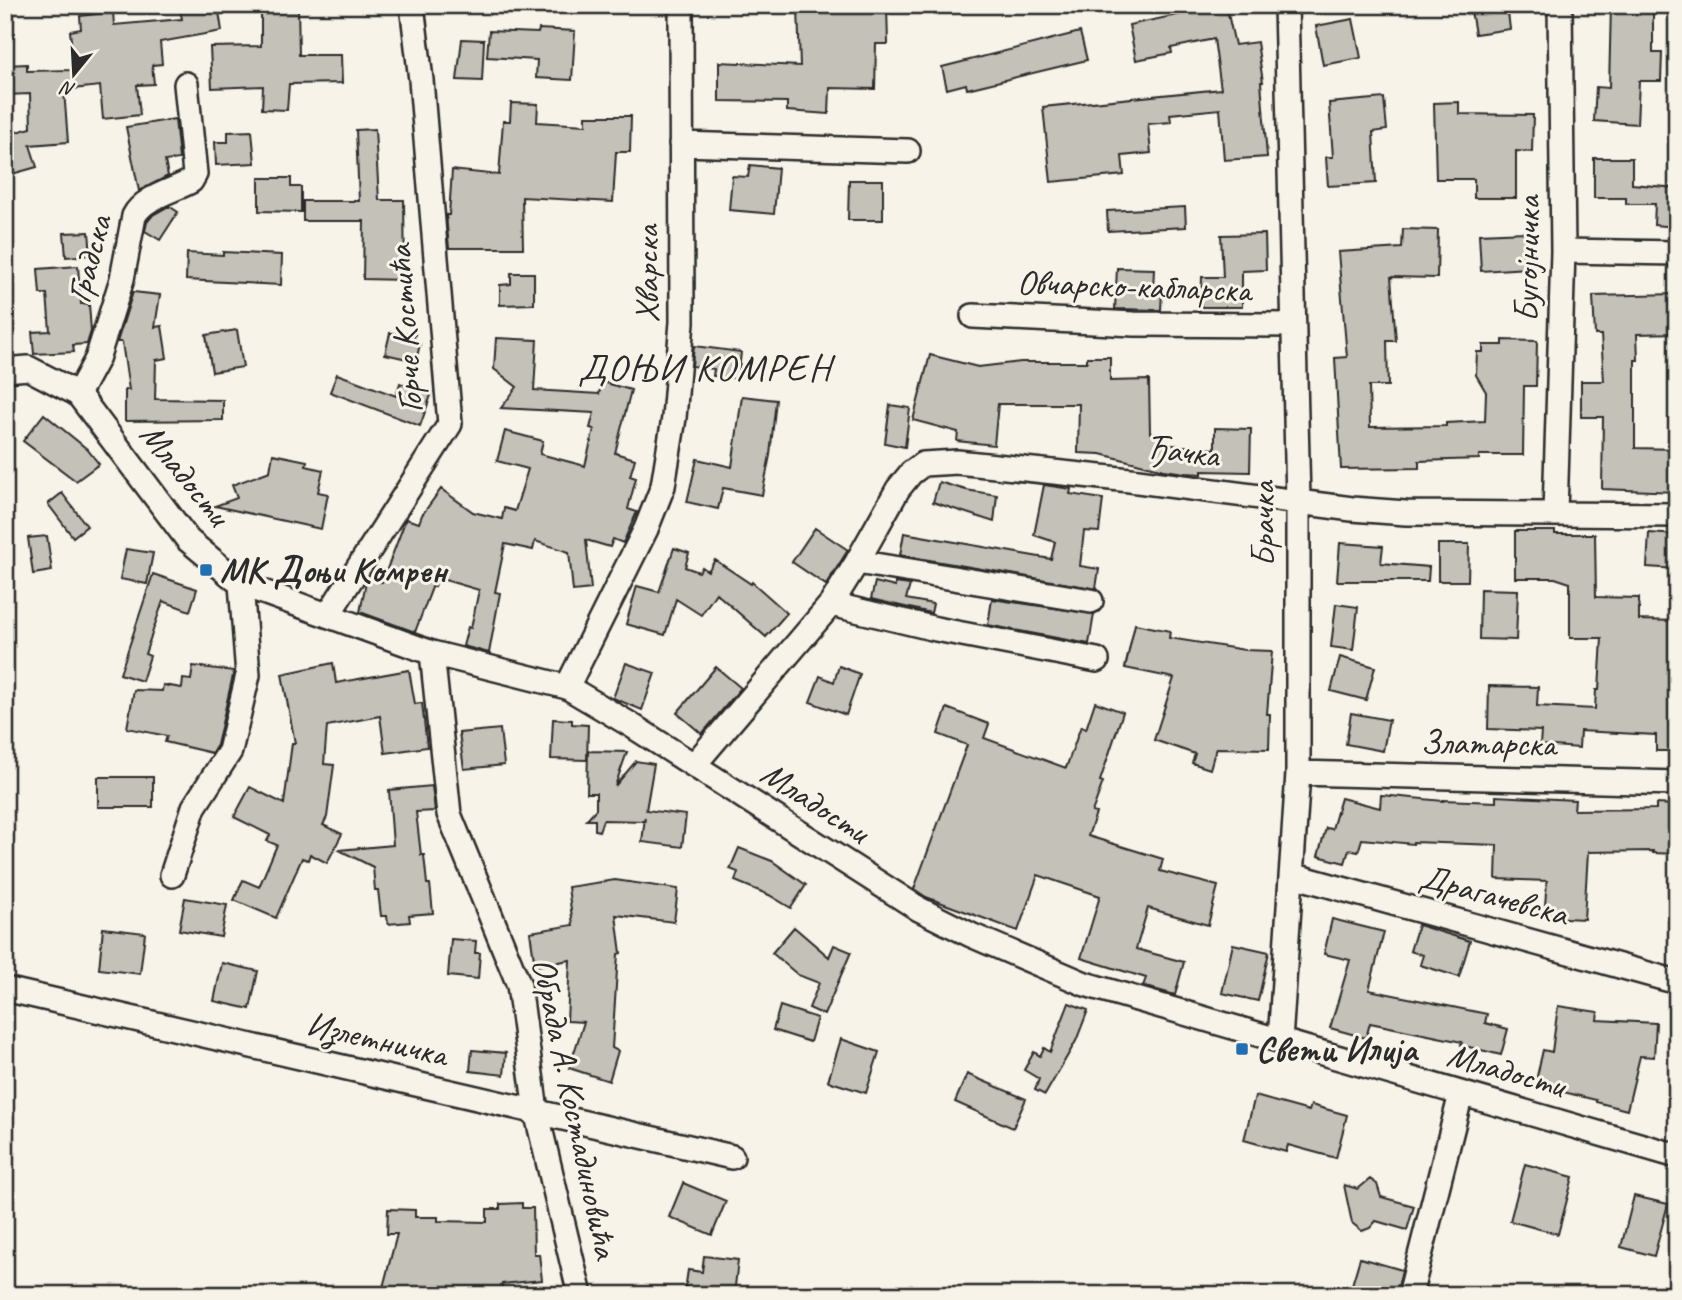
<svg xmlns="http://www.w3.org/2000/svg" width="1682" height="1300" viewBox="0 0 1682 1300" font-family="Caveat,sans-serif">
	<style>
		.building { fill: #c4c1b9; stroke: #2b2b2b; stroke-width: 2 }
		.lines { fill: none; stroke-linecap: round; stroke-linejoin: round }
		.minor-casing { stroke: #2b2b2b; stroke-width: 28 }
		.minor { stroke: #f7f3e8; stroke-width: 23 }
		.poi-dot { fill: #1f6fb2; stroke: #f7f3e8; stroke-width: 2.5 }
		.labels { text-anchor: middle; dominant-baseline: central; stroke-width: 6; stroke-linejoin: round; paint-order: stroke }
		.street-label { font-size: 35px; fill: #2b2b2b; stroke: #f7f3e8 }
		.poi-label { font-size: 35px; font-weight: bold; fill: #2b2b2b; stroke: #f7f3e8; text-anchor: start }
		.quarter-label { font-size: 38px; letter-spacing: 2px; fill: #2b2b2b; stroke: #f7f3e8 }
	</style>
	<rect width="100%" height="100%" fill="#f7f3e8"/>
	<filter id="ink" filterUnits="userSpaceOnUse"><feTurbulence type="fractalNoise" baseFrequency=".0143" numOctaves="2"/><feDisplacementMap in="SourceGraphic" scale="14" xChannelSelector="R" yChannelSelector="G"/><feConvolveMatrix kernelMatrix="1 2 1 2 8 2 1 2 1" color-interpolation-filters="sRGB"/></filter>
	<g filter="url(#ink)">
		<path class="building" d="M179,5h39l4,26 -62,11 2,22 -10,1 2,19 -17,1 3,30 -37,4 -3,-33 -36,4 4,52 -38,3 7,22 -32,9v-41l26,-7 -1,-34 -25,1v-30l22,-1v7l47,-1 -4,-39 11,-2 -1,-13 33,-4 1,13 68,-6z
			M261,5h37l1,50h42l1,28 -53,1 -2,26 -25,-1 1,-23 -51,2 -2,-41 51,-1z
			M1211,5h15l9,40 22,-3 6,40h-2l6,75 -43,3 -4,-51 -50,5 1,8 -23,2 3,29 -29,3 2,19 -73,7 -8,-75 178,-18 -7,-50 -43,9 1,5 -36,7 -7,-35 53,-11v-2z
			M1470,5h37l3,24 -35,5z
			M1611,5h42v48h9l-1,28h-22l-2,43 -43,-3 2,-34 13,1z
			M887,6l1,38h-12l-1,45 -45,-1 -1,26 -42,-3v-9l-68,-1v-39l81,4 -2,-58z
			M1353,19l8,39 -38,7 -7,-39z
			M539,29l36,2 -3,49 -36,-2 1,-18 -50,-3 2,-26 49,2z
			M1080,32l7,28 -120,29 -1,-5 -19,5 -5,-22z
			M462,39l22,1 -2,41 -25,-1z
			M1384,98l3,32 -14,2 3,51 -48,3 -2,-29h7l-4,-54z
			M1459,102v12l74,1 -1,37 -16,-1v47h-42v-19h-38l-2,-76z
			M511,103l27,1 -1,18 49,3v-9h45l-1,36h-14l-3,50 -91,-5 1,51h-74l-3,-33h3l3,-45 47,5 4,-54h7z
			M175,119l4,40 -14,2 3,15 -29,15 -13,-64z
			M375,129l4,71h25l1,80 -42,-1 1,-58h-61v-20h56l-3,-71z
			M252,131l3,32 -39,2 -1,-23h13v-10z
			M1594,158h38v26l45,4v39l-23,-2 1,-21h-29v-6h-32z
			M750,165l28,3 -4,46 -45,-4 3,-34 16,1z
			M259,178h32v9h10v25l-42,-1z
			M849,180h34v40h-35z
			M169,206l9,6 -18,28 -15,-9 2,-9 6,-7z
			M1185,207l1,20 -78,4 -1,-20z
			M1403,229l35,1 -1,48 -46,-1 5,64h-9l1,45h-19l1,41 76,-1v-3l39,-2 1,-29 -10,-17 1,-23h6v-7h20v-5l34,1 -1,45h-12l-1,69h-44v4l-60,2v7l-78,1 -6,-111 12,-1 -9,-105 64,-4z
			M89,232l2,23 -25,2 -2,-24z
			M1525,232l2,36 -46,3 -2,-37z
			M1265,234l1,36 -24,1v36h-41l1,-30h21l-2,-42z
			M223,252l59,3 -1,30 -95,-5 1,-27 36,2z
			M78,266l3,38h8l2,27 -4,13 -14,1 1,7 -40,2 -2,-22 18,-1 -3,-37h-7l-2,-25z
			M1117,268l37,1 -1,21h9l-1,20 -46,-1z
			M511,273h23v31l-34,1v-20l11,-1z
			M133,292l27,3 -5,32 7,-1 5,32 -11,2 -1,39 68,1v20l-98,1v-31h4l-7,-48h-5z
			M1677,294v39l-40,1 1,26h-3v88l42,1v43l-75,-3 1,-72h-22v-36h23l-3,-46h-6l-2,-39z
			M237,330l6,37 -31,5 -6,-37z
			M390,333l25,1 -2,8 7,2 -4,17 -31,-7z
			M496,338l41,2 -3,50 65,4 3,-12 29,8 -16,63 20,6 -5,17 6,2 -8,31 9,3 -14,31 -10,-4 -3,8 -24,-7 5,49 -18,2 -4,-39 -34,-11 -2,9 -28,-6 -10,48 5,1 -11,60 -26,-7 5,-19 3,1 8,-38 -41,-12 -3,8 -2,-1 -18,47 -55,-20 6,-30 1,-3 15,3 24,-63 13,4 3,-8 19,-26 32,23 29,7 2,-11 11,3 13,-42 -31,-8 8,-30 38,10 -3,13 45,12 9,-37 -4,-1 4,-15 -93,-5 16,-21 -23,-18z
			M694,346l47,6 -3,27 -25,-3 1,-7 -22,-3z
			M930,355l48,12 43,-5h66v-5h23v24l39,-1 1,53 14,3 -2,8 53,5v-21l36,1 -1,43 -48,-1v3l-17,-1 -21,-3 -63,-16 -23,-1 1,-49h-81l-4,41 -37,-4 1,-9 -45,-12z
			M337,374l59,22 4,-13 31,12 -11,31 -90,-34z
			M742,396l34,4 -6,55 -8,40 -39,-7 -5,21 -31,-7 10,-43 35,8z
			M890,405l20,3 -5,39 -20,-4z
			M44,414l43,35 12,15 -23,17 -53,-40z
			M273,454l34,7 -1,5 17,4 -5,22 10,2 -7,35 -106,-23 22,-8 -5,-13 38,-14z
			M939,482l27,8 31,5 -3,27 -61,-20z
			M1044,485l27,4 -1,5 33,5 -4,33 -15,-1 -4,35 19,3 -3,19 2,1 -198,-34 4,-22 147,26 4,-17 -21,-7z
			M62,493l25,33 -14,11 -25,-33z
			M815,528l33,22 -22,35 -34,-23z
			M1515,531h40v3h40l1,63 43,1v22l38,1v130h-21v-16l-76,-4 -1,17 -39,-3 1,-14 -53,-2 1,-43 49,1 -1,19 58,3 1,-19h3l3,-52h-32v-55l-15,-5h-40z
			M1649,533l28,2v34l-30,-2z
			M47,536l5,35 -19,3 -5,-36z
			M1340,543l43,3 -2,17 48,4 -1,14h-91z
			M1438,544h31l-1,37h-30z
			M674,548l15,5 -4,14 14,5 3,-5 6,4 7,-11 36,24 1,-2 35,31 -21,24 -50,-44 -15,22 -25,-16 -11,36 -39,-11 11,-38 22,6z
			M126,549l27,4 -6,31 -27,-5z
			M153,574l44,15 -7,22 -27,-10 -18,53 5,2 -8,25 -22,-7z
			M875,582l20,5v-4l15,2 -4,14 27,5 -2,9 -60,-14z
			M1480,589l38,1 -2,50 -37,-1z
			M992,599l102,15 -5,30 -101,-19z
			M1336,604l22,3 -5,43 -22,-3z
			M1135,624l35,7 -1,7 76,12 27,1 -5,63h3l-1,35 -53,-1 -6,21 -18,-6 3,-9 -41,-14 20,-62 -49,-10z
			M1340,657l35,10 -9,33 -35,-9z
			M333,663l3,20 73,-13 6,34 7,-1 5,44 -42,6 -5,-37 -53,10 -3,38 10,1 -7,52 -4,8 19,9 -15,29 -17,-9 -2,6 -6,-2 -26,60 -42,-18 9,-20 16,7 18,-42 -10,-4 3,-6 -36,-18 16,-30 34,17 8,-61h3l-13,-69z
			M626,663l29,10 -13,37 -29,-12z
			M193,666l41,5 -17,74 -5,8 -47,-11 2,-6 -40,-8 7,-38 28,1 1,-6 19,3 1,-9 8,1z
			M839,666l21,8 -14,41 -36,-13 10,-26 14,6z
			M716,667l25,21 -39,46 -25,-21z
			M1095,702l28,10 -23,69 3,1 -11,30 4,1 -8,23 75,23 -3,12 58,15 -10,39 -60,-17 -12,41 48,13 -9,33 -32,-9 3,-8 -65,-20 19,-62 -62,-21 -20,56 -92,-34 -12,-8 53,-144 -29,-11 9,-26 42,16 -5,14 82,30 15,-42 5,3z
			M1351,713l38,7 -6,31 -37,-7z
			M553,719l19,1v4l16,1 -1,35 -36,-1z
			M500,729l4,36 -40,4 -5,-36z
			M588,751l39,1 -12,34 21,-25 18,3 -8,46 40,5 -4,32 -40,-5 3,-25 -1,4 -41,-1 -4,11 -4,-1v-10h-9l10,-11v-16h-9z
			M98,777h55v30h-55z
			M432,786l3,25 -19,1 5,43h3l3,29h3l3,29 -24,2 1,7 -22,2 -1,-8h-6l-3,-26h-3l-2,-23 -34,-17 54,-5 -4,-55z
			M1381,795l62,6v-1l53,2v-6l79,4 -1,10 82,-1v-5l21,1v49l-24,-1v-2l-65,1 -4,67 -40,-2 3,-36 -51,-2 1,-34 -84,-3v2l-51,-5 -4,13 -9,-2 -4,13 -27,-7 8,-28 6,1 9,-31 39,10z
			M739,848l33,13 34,24 -15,23 -22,-13 -34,-14 3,-9 -8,-3z
			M615,880l63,9 -4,33 -58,-7 5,38 -3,1 -6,94 6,3 -9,30 -40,-13 15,-46 -17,-1 3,-61 -35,6 -5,-34 43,-7 -5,-38z
			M185,898l42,7 -6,32 -42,-7z
			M1332,919l52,13 -15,58 118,24 -2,9 23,6 -7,26 -40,-10 1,-3 -92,-19 -4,15 -36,-10 20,-68 -26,-6z
			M1418,925l52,16 -11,36 -39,-12 3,-10 -13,-4z
			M794,927l35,30 5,-12 17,7 -27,63 -15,-7 10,-25 -21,-8 -26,-22z
			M103,928l42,5 -5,41 -41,-5z
			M451,939l25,2 -1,12h5l-2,26 -30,-3z
			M1233,944l36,8 -11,49 -36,-8z
			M222,963l36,8 -8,38 -36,-8z
			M1069,1003l19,7 -12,31 -31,54 -10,-5 4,-11 -15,-9 10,-18 6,4 4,-8 6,4z
			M780,1006l37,12 -7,24 -37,-12z
			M1558,1006l40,6 -1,8 59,3 -2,34 -14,-1 -13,54 -31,-8v-2l-61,-15 8,-35 9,2z
			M841,1039l38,13 -13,41 -38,-12z
			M472,1050l34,3 -2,22 -34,-4z
			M967,1074l59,25 -13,29 -58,-26z
			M1255,1096l54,15 2,-6 36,10 -11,43 -48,-13 -2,7 -42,-12z
			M1525,1164l48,13 -15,57 -48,-13z
			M1370,1179l7,5 4,13 33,9 -7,24 -31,-9 -6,7 -8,3 -10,-8 -8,-38 14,4z
			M683,1183l43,18 -14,34 -43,-18z
			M1634,1196l34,8 -14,52 -33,-9z
			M522,1203v5h11l1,46h5l3,26 -40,4 -1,11 -50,-3 -1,3 -33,-6 -2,6h-34l16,-61h-10l1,-25 27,1v7h23v4l49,1v-13h13v-5z
			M704,1256l34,4 -4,35h-35l1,-3 -15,-2 3,-20 14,2z
			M1360,1258l42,12 -6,25h-47z"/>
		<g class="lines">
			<defs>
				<path id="minor" d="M681,144l227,7
					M1563,251l114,2
					M973,316l161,8 159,1
					M5,370l23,-2 50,26 110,146 53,44 191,69 135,34 64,38 288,184 52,26 114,49 592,172
					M78,394l19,-35 25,-80 12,-63c10,-19 39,-25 57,-35l4,-7 -9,-90
					M1555,513l8,-262 -3,-246
					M857,562l234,39
					M831,604l105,25 161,31
					M328,615l122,-191 -29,-344 -9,-75
					M432,653l17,161 70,171 17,126 44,184
					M567,687l79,-158 17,-43 11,-68 8,-96 -1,-317
					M694,765l137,-161 26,-42 41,-73 13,-16 12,-9 34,-2 173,18 222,29 54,4 271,2
					M1298,773l379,10
					M172,875l22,-68 36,-56 18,-76 -7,-91
					M1292,875l385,107
					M5,989l727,168
					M1280,1041l18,-268v-273l-12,-495
					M1410,1295l51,-201"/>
			</defs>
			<use href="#minor" class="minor-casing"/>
			<use href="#minor" class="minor"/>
		</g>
	</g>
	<g class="poi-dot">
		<rect x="199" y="563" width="14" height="14" rx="3.5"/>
		<rect x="1235" y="1042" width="14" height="14" rx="3.5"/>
	</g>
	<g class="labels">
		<g class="street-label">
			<text transform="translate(89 259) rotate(-75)">Градска</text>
			<text transform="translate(1527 259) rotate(-89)">Бугојничка</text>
			<text transform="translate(646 274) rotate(-90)">Хварска</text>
			<text transform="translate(1134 286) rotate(2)">Овчарско-кабларска</text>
			<text transform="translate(405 329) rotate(-94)">Горче Костића</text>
			<text transform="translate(1182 451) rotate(7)">Ђачка</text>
			<text transform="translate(185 474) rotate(51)">Младости</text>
			<text transform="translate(1262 524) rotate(-90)">Брачка</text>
			<text transform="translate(1488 743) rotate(1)">Златарска</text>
			<text transform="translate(815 802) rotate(33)">Младости</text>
			<text transform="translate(1494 895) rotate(15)">Драгачевска</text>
			<text transform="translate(377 1039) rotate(13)">Излетничка</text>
			<text transform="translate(1506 1070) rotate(16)">Младости</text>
			<text transform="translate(575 1108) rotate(78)">Обрада А. Костадиновића</text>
		</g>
		<g class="poi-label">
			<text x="220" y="570">МК Доњи Комрен</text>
			<text x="1256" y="1049">Свети Илија</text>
		</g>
		<g class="quarter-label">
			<text x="705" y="367">ДОЊИ КОМРЕН</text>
		</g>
	</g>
	<rect width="1682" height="1300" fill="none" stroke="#f7f3e8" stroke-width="28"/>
	<rect x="14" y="14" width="1654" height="1272" fill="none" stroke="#2b2b2b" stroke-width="2.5" filter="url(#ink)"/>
	<g transform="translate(74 74) rotate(198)" stroke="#f7f3e8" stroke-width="5" paint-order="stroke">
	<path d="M0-5L12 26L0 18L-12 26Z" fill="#2b2b2b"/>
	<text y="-10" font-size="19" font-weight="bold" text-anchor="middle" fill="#2b2b2b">N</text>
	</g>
</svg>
